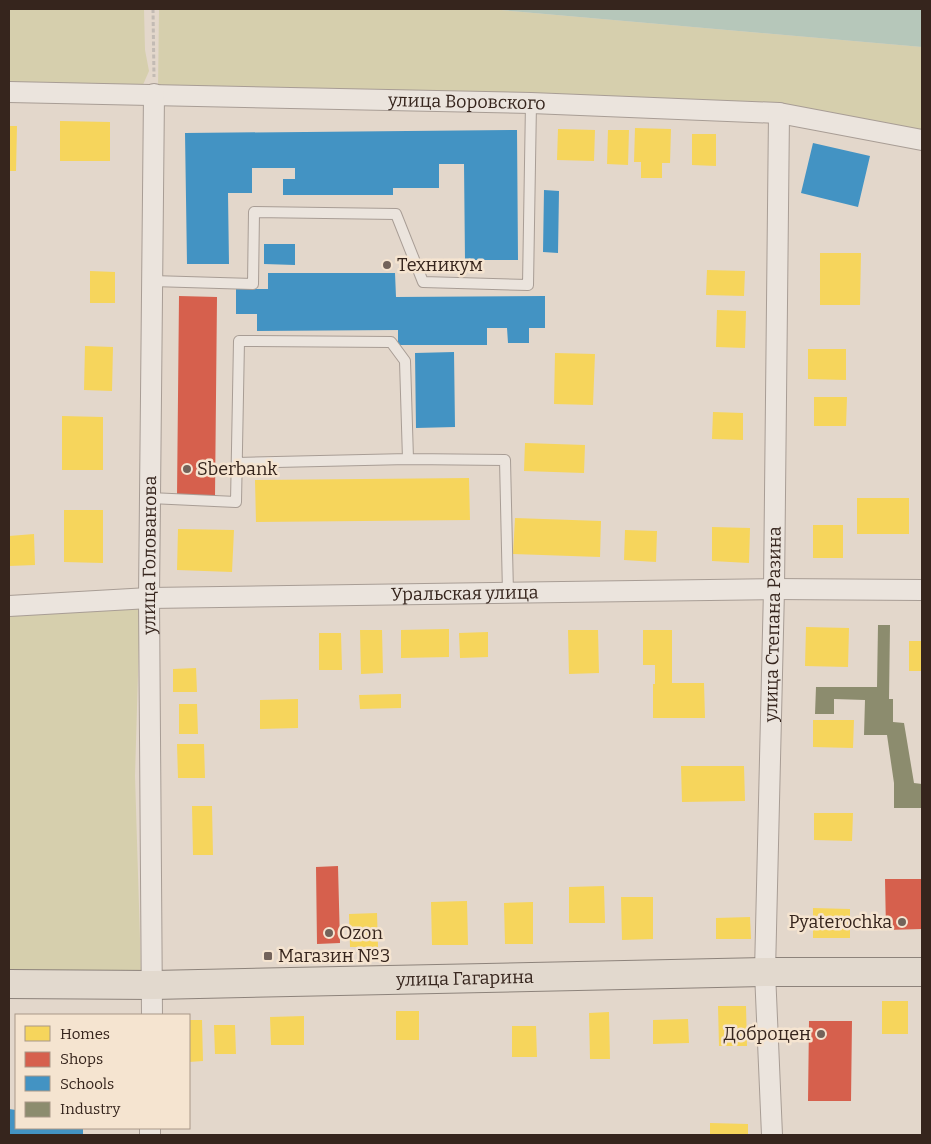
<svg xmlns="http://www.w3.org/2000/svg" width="931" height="1144" viewBox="0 0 931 1144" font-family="Bitter,serif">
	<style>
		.green { fill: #d6cfad }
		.water { fill: #b6c7ba }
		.homes { fill: #f6d55c }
		.shops { fill: #d6604d }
		.schools { fill: #4393c3 }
		.industry { fill: #8c8c6e }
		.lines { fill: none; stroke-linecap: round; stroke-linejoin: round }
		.service-casing { stroke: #a89d95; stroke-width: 12 }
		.minor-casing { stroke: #a89d95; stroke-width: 22 }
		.primary-casing { stroke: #8d837b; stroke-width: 30 }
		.path { stroke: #c3bbb4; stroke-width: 3; stroke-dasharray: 4 2.5; stroke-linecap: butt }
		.service { stroke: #ebe4dd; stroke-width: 10 }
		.minor { stroke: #ebe4dd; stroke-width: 20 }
		.primary { stroke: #e2d9ce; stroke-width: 28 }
		.poi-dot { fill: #73635a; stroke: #f5e4d0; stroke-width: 2 }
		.labels { text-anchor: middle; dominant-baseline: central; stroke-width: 5; stroke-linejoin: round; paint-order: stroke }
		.street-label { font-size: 18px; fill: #36251d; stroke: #f5e4d0 }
		.poi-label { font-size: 18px; fill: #36251d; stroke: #f5e4d0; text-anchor: start }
	</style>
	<rect width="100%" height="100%" fill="#e3d7cb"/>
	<path class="green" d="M9,9h135l1,41 4,21 -7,16 -133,-1z
		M159,9h330l433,38v86l-376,-37 -123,-6 -100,2 -165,-2z
		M140,606l-5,170 6,196h-132v-359z"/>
	<path class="water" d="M489,9h433v38z"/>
	<path class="homes" d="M60,121l50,1v39h-50z
		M9,126h8l-1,45h-7z
		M635,128l36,1 -1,34h-8v15h-21v-16h-7z
		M558,129l37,1 -1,31 -37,-1z
		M608,130h21l-1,35 -21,-1z
		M692,134h24v32l-24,-1z
		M820,253h41l-1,52h-40z
		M707,270l38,1 -1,25 -38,-1z
		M90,271l25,1v31h-25z
		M717,310l29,1 -1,37 -29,-1z
		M85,346l28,1 -1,44 -28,-1z
		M808,349h38v31l-38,-1z
		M555,353l40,1 -2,51 -39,-1z
		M814,397h33l-1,29h-32z
		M713,412l30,1v27l-31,-1z
		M62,416l41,1v53h-41z
		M525,443l60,2 -1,28 -60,-2z
		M469,478l1,42 -214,2 -1,-42z
		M857,498h52v36h-52z
		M64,510h39v53l-39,-1z
		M515,518l86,3 -1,36 -87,-3z
		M813,525h30v33h-30z
		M712,527l38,1 -1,35 -37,-2z
		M178,529l56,1 -2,42 -55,-2z
		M625,530l32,1 -1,31 -32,-2z
		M34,534l1,31 -26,1v-30z
		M806,627l43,1 -1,39 -43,-1z
		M449,629v28l-48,1v-28z
		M360,630h22l1,43 -22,1z
		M568,630h30l1,43 -30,1z
		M643,630h29v53h32l1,35h-52v-34h2v-19h-12z
		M488,632v25l-28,1 -1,-25z
		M319,633h22l1,37h-23z
		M909,641h13v30h-13z
		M196,668l1,24h-24v-23z
		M401,694v14l-41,1 -1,-14z
		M298,699v29l-38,1v-29z
		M179,704h18l1,30h-19z
		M813,720h41l-1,28 -40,-1z
		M177,744h27l1,34h-27z
		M681,766h63l1,35 -63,1z
		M192,806h20l1,49h-20z
		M814,813h39l-1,28 -38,-1z
		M604,886l1,37h-36v-36z
		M621,897h32v42l-31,1z
		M467,901l1,44h-36l-1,-43z
		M533,902v42h-28l-1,-41z
		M813,908l37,1v29h-37z
		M377,913l1,34h-28l-1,-33z
		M750,917l1,22h-35v-21z
		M882,1001h26v33h-26z
		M718,1006h28l1,40h-28z
		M396,1011h23v29h-23z
		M609,1012l1,47h-20l-1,-46z
		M304,1016v29h-33l-1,-28z
		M688,1019l1,24 -36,1v-24z
		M189,1020h13l1,41 -14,1z
		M214,1025h21l1,29h-21z
		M512,1026h24l1,31h-25z
		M710,1123l38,1v11h-38z"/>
	<path class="shops" d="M179,296l38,1 -2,199h-38z
		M338,866l2,77 -23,1 -1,-77z
		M885,879h37v50l-36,1z
		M809,1021h43l-1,80h-43z"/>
	<path class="schools" d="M517,130l1,130h-53l-1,-96h-25v24h-46v7h-110v-16h12v-11h-43v25h-24l1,71h-42l-2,-131z
		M813,143l57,13 -12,51 -57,-14z
		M544,190l15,1 -1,62 -15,-1z
		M264,244h31v21l-31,-1z
		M268,273h127l1,24 149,-1v32h-16v15h-21l-1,-15h-20v17h-89v-15l-141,1v-17h-21v-25h32z
		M454,352l1,75 -39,1 -1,-75z
		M9,1109l7,1v18h67v7h-74z"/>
	<path class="industry" d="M878,625h12l-1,74h4v23l11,1 10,60 8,1v24h-28v-25l-7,-48h-23l1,-35 -31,-1v15h-19l1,-27h61z"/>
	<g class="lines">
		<defs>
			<path id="service" d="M152,281l101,3 1,-72 142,2 27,68 105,3 3,-182
				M237,463l171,-4
				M150,498l86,4 3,-161 152,1 14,19 3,98 97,1 3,133"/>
			<g id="minor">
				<path id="s1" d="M9,92l522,11 248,10 143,27"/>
				<path id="s2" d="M9,606l140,-8 625,-9 148,1"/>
				<path id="s3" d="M152,1015l-3,-417 5,-504"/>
				<path d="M150,1135v-7"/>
				<path id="s4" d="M772,1135l-7,-163 9,-383 5,-476"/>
			</g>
			<g id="primary">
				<path id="s5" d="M9,984l144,1 612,-13h157"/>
			</g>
		</defs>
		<use href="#service" class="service-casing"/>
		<use href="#minor" class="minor-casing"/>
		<use href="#primary" class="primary-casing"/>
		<path class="path" d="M153,9l1,68"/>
		<use href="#service" class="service"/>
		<use href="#minor" class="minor"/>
		<use href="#primary" class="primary"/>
	</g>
	<g class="poi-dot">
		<circle cx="387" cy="265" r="5"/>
		<circle cx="187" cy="469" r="5"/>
		<circle cx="902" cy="922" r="5"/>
		<circle cx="329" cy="933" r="5"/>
		<rect x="263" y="951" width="10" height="10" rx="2.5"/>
		<circle cx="821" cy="1034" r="5"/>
	</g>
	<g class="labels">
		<g class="street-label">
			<text stroke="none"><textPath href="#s1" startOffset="458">улица Воровского</textPath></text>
			<text stroke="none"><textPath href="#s3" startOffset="460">улица Голованова</textPath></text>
			<text stroke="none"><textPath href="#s2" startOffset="456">Уральская улица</textPath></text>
			<text stroke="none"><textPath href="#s4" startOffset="511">улица Степана Разина</textPath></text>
			<text stroke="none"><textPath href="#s5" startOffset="456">улица Гагарина</textPath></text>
		</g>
		<g class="poi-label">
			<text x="397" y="265">Техникум</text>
			<text x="197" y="469">Sberbank</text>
			<text x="892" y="922" text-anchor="end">Pyaterochka</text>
			<text x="339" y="933">Ozon</text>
			<text x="278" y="956">Магазин №3</text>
			<text x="811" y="1034" text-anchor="end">Доброцен</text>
		</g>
	</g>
	<rect width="931" height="1144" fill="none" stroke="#36251d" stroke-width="20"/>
	<rect x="15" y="1014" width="175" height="115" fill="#f5e4d0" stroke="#a99888"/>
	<rect x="25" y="1026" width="25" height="15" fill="#f6d55c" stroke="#a99888"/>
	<text x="60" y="1039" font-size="15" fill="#36251d">Homes</text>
	<rect x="25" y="1052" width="25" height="15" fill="#d6604d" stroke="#a99888"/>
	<text x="60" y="1064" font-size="15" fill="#36251d">Shops</text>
	<rect x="25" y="1076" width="25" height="15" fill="#4393c3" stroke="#a99888"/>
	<text x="60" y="1089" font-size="15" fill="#36251d">Schools</text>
	<rect x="25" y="1102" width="25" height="15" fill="#8c8c6e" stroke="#a99888"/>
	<text x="60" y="1114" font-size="15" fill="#36251d">Industry</text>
</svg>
